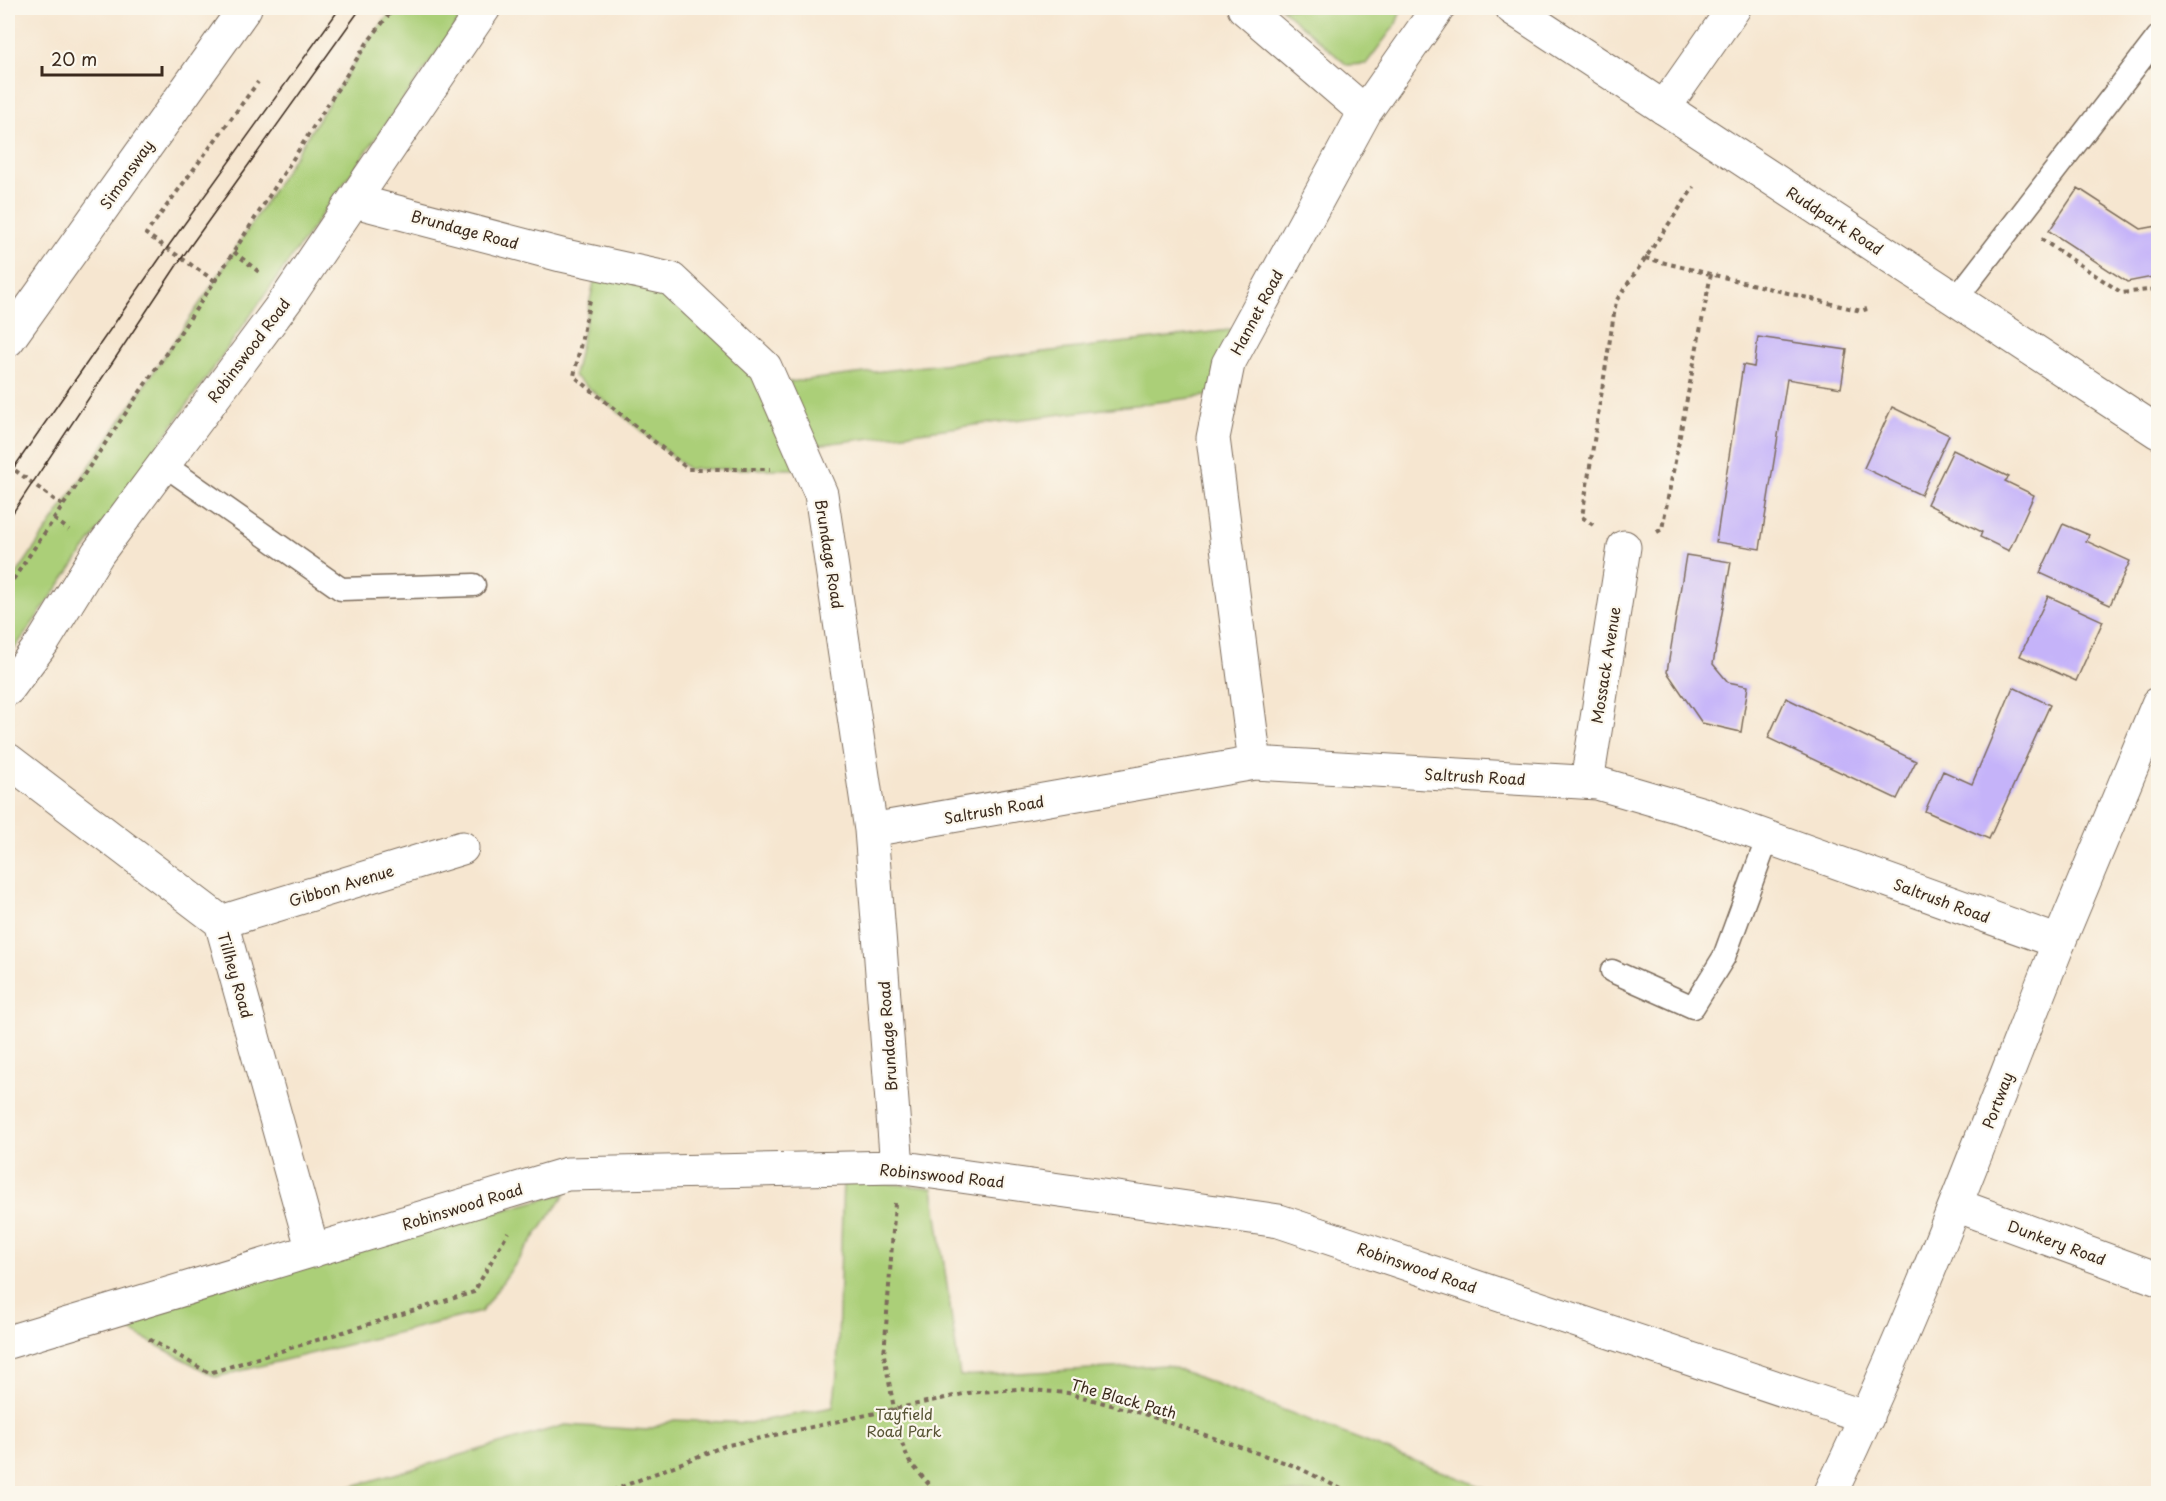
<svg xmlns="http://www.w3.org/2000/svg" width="2166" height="1501" viewBox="0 0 2166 1501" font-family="'Playpen Sans',sans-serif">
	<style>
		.green { fill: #abcf78; stroke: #737c4b; stroke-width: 1.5 }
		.building { fill: #c5b3f9 }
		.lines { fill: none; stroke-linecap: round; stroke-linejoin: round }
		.lane-casing { stroke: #7c6c5c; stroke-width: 25 }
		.street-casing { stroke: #7c6c5c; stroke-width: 35 }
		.secondary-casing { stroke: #7c6c5c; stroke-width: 35 }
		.path { stroke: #7c6c5c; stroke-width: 4; stroke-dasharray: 4.5 4.5; stroke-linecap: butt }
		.lane { stroke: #fff; stroke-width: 22 }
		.street { stroke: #fff; stroke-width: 33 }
		.secondary { stroke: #fff; stroke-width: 33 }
		.tram { stroke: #3b2a1e; stroke-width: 1.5 }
		.labels { text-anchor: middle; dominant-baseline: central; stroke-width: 4.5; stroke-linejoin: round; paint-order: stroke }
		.street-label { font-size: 15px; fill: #3b2a1e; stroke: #fbf7ec }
		.park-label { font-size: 15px; fill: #575334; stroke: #fbf7ec }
	</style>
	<rect width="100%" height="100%" fill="#fbf7ec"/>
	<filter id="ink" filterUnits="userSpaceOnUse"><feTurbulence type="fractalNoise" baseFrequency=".0167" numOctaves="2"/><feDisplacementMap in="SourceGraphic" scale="12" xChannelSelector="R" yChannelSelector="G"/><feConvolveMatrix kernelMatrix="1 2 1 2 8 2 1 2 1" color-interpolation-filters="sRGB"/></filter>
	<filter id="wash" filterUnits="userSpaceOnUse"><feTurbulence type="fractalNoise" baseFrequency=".008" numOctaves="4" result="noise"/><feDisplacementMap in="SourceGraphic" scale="24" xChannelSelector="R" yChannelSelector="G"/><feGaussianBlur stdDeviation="1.35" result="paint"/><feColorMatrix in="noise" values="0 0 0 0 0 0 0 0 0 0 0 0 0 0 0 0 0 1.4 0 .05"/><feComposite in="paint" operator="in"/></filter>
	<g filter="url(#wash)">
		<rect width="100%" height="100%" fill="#f6e6d0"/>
		<path class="green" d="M394,8h74l-460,650v-71l207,-306 152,-238z
			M1281,8h121l-6,16 -30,40 -19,1z
			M598,263l73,16 101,105 475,-56 -25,66 -422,53 10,22h-122l-114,-93z
			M843,1179l90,9 27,188 207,-11 331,128 -1173,1 240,-69 82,5 27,-10 76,3 83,-16 4,-32z
			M566,1193l-85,119 -265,65 -110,-59z"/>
		<g id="blocks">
			<path class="building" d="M2078,188l63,41 17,-3v50l-31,6 -78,-51z
				M1758,337l89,13 -6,38 -54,-9 -27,170 -44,-7 27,-177 11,2z
				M1892,407l57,28 -28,60 -57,-27z
				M1953,450l56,27 -4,4 29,14 -25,56 -29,-14 2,-5 -55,-28z
				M2063,524l26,11 -3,6 44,20 -20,44 -70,-32z
				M1686,555l45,7 -18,102 15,18 20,4 -7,46 -39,-9 -35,-51z
				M2048,596l55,25 -27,60 -56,-25z
				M2013,687l37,18 -61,134 -64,-28 18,-40 29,13z
				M1786,698l130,63 -19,38 -129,-61z"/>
		</g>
	</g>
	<g filter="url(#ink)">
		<use href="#blocks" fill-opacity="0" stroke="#7c6c5c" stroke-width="1.5"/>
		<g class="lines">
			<defs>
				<path id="lane" d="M1956,299l202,-262
					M163,464l178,125 133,-4
					M1612,971l81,36 31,-50 44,-120"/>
				<path id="street" d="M1244,8l121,104
					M1664,108l70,-100
					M355,201l206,54 110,24 94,88 56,127 50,336 26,337
					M8,689l35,-47 55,-89 191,-257 195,-288
					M8,760l213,162 92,329
					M1255,763l-42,-325 15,-74 137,-252 73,-104
					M1587,782l37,-235
					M871,830l384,-67 342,20 103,30 359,129
					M221,922l241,-74
					M1956,1205l202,74
					M8,1342l559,-168 330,-7 382,54 588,197"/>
				<path id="secondary" d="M1512,8l646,424
					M8,340l237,-332
					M1830,1494c87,-180 155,-367 229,-552 33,-79 66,-158 99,-238"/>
			</defs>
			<use href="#lane" class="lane-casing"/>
			<use href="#street" class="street-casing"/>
			<use href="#secondary" class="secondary-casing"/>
			<path class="path" d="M2041,239l81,54 36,-4
				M234,252l25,20
				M1645,258l216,53 6,-2
				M215,281l-69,-47 112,-152
				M590,300l-16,76 114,93h82
				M8,465l55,41
				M54,519l15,11
				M1593,525l-11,-8 34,-216 78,-114
				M1657,532l5,-3 49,-255
				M8,587l207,-306 152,-238 27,-35
				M895,1203l-11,152 15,80 10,26 28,33
				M149,1339l60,34 265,-81 34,-60
				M604,1494l120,-48 244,-53 49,-4 51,4 79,22 148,51 56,28"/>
			<use href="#lane" class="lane"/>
			<use href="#street" class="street"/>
			<use href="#secondary" class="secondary"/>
			<path class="tram" d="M8,476l159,-228 173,-240
				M8,520l173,-261 180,-251"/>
		</g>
	</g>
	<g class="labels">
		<g class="street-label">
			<text transform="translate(126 174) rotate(-55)">Simonsway</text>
			<text transform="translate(1835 220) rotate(33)">Ruddpark Road</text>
			<text transform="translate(465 229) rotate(15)">Brundage Road</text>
			<text transform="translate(1256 312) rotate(-62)">Hannet Road</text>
			<text transform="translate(248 350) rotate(-53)">Robinswood Road</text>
			<text transform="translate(830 554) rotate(81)">Brundage Road</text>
			<text transform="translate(1605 665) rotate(-81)">Mossack Avenue</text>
			<text transform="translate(1475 776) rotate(3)">Saltrush Road</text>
			<text transform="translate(994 809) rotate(-10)">Saltrush Road</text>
			<text transform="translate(341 885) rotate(-17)">Gibbon Avenue</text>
			<text transform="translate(1942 900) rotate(20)">Saltrush Road</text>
			<text transform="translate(236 975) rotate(74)">Tillhey Road</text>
			<text transform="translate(887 1036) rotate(-94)">Brundage Road</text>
			<text transform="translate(1997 1100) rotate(-69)">Portway</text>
			<text transform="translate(942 1175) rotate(6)">Robinswood Road</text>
			<text transform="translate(462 1206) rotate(-17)">Robinswood Road</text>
			<text transform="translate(2057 1242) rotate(20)">Dunkery Road</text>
			<text transform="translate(1417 1267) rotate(19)">Robinswood Road</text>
			<text transform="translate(1124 1398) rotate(16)">The Black Path</text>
		</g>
		<g class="park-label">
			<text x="904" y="1413">Tayfield<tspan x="904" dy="17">Road Park</tspan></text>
		</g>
	</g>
	<rect width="2166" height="1501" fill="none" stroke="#fbf7ec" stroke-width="30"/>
	<path d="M42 66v9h120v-9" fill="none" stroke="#3b2a1e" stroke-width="3"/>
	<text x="51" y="66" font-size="18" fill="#3b2a1e" stroke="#fbf7ec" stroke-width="4.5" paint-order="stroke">20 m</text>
</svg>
